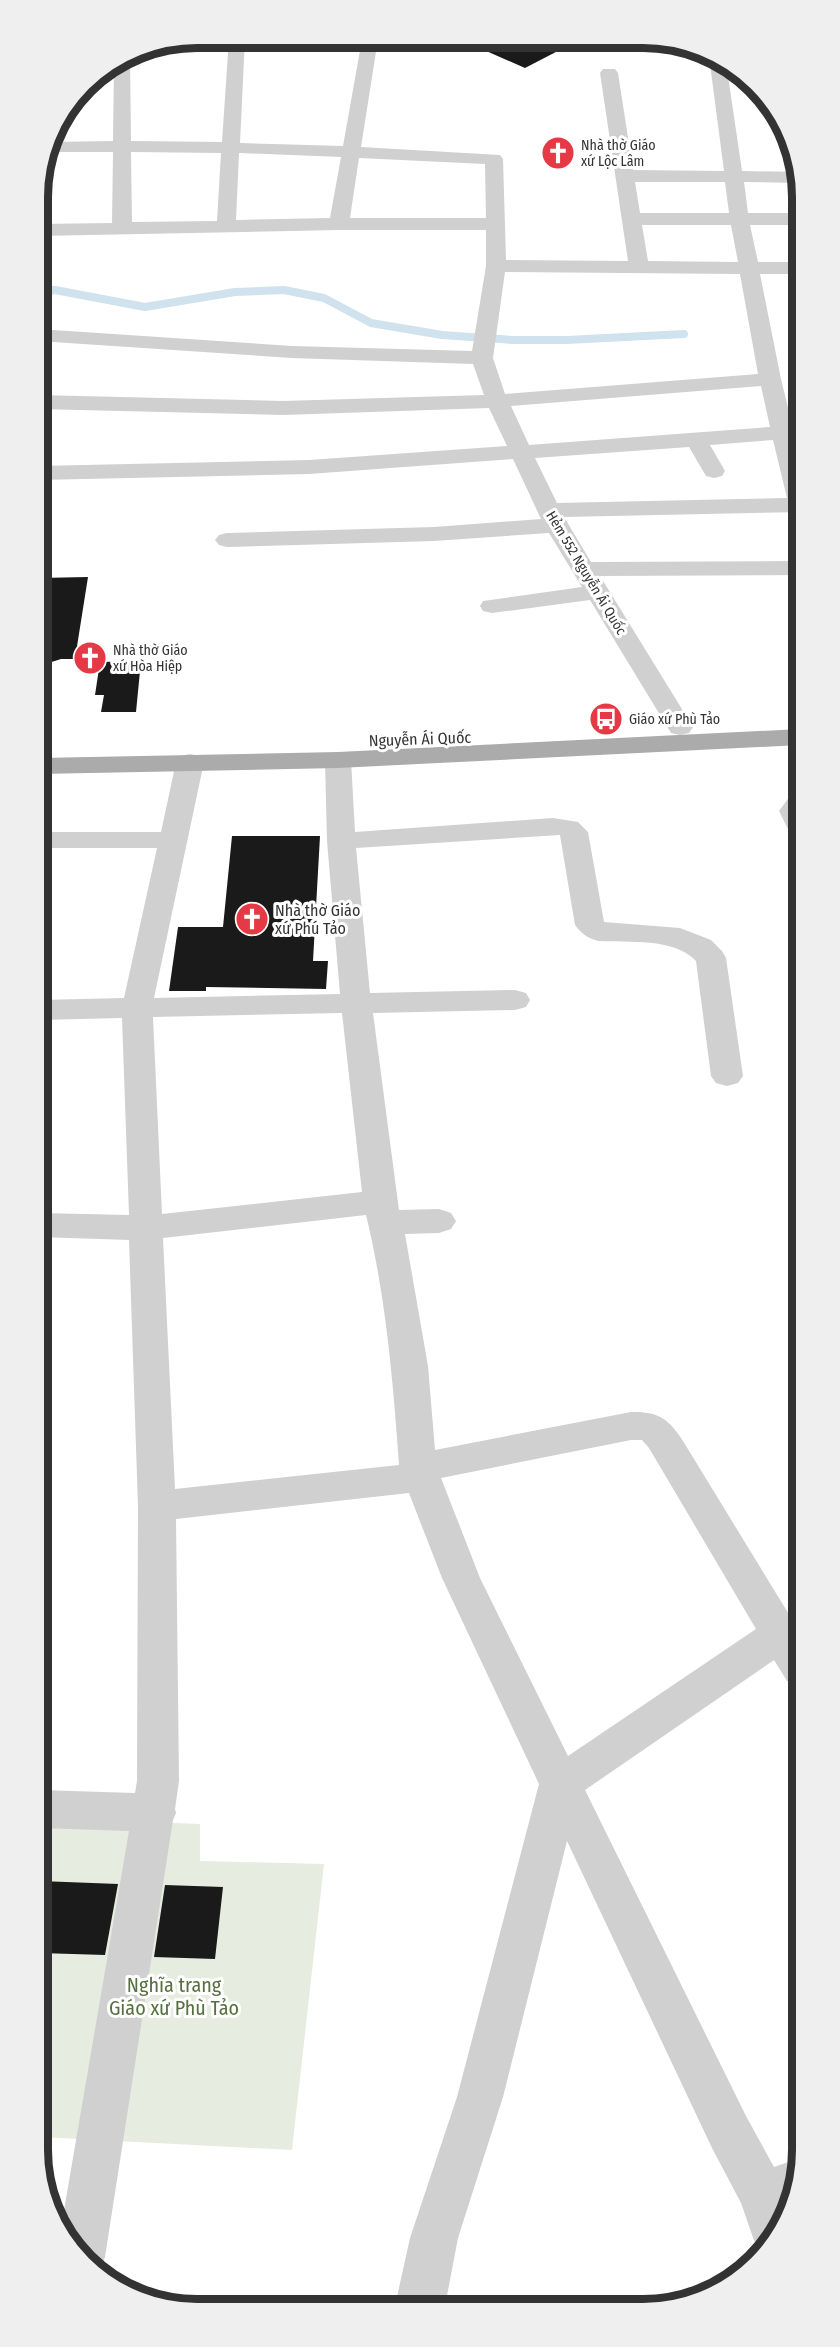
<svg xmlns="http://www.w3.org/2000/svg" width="840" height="2347" viewBox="0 0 840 2347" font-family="'Fira Sans Condensed',sans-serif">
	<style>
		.green { fill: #e6ecdf }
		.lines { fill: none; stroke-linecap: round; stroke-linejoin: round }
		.stream { stroke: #cfe2ee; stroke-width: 8 }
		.building { fill: #1a1a1a }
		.minor { fill: #d0d0d0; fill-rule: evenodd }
		.major { fill: #ababab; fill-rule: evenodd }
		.labels { text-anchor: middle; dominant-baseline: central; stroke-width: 6; stroke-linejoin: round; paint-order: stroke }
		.far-poi-label { font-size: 14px; fill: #333; stroke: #fff; text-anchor: start }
		.far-street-label { font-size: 14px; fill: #333; stroke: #fff }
		.street-label { font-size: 16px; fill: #333; stroke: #fff }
		.poi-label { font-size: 16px; fill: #333; stroke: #fff; text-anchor: start }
		.near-park-label { font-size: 20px; fill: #56703f; stroke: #fff }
		.rim { fill: none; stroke: #333; stroke-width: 8 }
	</style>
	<rect width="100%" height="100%" fill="#fff"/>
	<path class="green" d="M40,1818l160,6v37l124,3 -32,286 -251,-13z"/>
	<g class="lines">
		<path class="stream" d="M38,293l17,-3 90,17 90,-15 49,-2 40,8 47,25 71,12 70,5h55l117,-6"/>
	</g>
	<path class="building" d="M459,39l71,1h49l-54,28z
		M88,577l-13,82h-14l-22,7 -1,-88z
		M141,661l-5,51h-35l3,-17h-9l5,-33z
		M232,836h88l-7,125h15l-2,28 -120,-2v4h-37l9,-64h45z
		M40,1881l78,3 -13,71 -65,-2z
		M165,1885l58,2 -8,72 -61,-2z"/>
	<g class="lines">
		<path class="minor" d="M229,38h16l-5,105 103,3 19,-107h16l-17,108 139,8 3,4 3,101 122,1 -28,-188 3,-4h12l3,4 15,97 91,1 -14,-107 2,-3 15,8 15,102 57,1v11l-55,-1 4,31h51v12h-49l8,37h42v12h-40l21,105 19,78v55l-236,5 27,45 209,-1v14l-200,1 93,151 -4,6 -9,2 -9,-2 -81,-133 -98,13 -9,-2 -3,-5 3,-5 99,-14 -33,-54 -115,8 -207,6 -8,-2 -4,-5 4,-5 8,-2 207,-6 107,-8 -28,-60 -204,15 -271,6v-14l271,-6 198,-14 -18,-38 -206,7 -245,-6v-14l245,6 201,-6 -11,-31 -181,-6 -254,-17v-12l254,17 180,5 14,-85v-36h-147l-301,6v-12l74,-1 1,-71h-66l3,-10 63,-1 1,-77 14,-9 2,3 1,83 91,1zM131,152l90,1 -4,68 -85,1zM239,153l102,4 -11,61 -94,2zM359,158l126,6 1,54h-136zM635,182h90l4,31h-89zM642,225h89l7,37 -90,-1zM505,272l235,2 18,100 -253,20 -12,-36zM761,386l9,41 -241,18 -18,-39zM773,440l14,58 -230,5 -22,-45 154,-11 17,29 8,2 8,-2 3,-5 -15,-26z
			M338,752l10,2 3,6 4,72 198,-14 25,4 10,10 16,90 76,6 31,12 11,11 4,7 17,118 -5,7 -11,3 -11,-3 -5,-7 -15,-115c-23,-24 -67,-18 -98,-20 -11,-3 -16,-7 -23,-16l-15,-90 -204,13 14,145 145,-3 11,3 4,7 -4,7 -11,3 -142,3 26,197 40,-1 12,4 5,8 -5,8 -12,4 -34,1 23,132 7,84 196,-38c27,-1 38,7 52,29l118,193 1,52 -15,-5 -13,-21 -189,130 161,326 28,51 23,-8 5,2 -11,50 -27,43 -6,-2 -17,-49 -29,-55 -145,-307 -64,256 -45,141 -13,68h-50l15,-68 47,-141 82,-313 -97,-206 -33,-85 -233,26 3,262 -4,28 1,4 -3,7 -68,437 -5,14 -16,-8 -22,-41 67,-391 -89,-3v-38l95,3 2,-12 1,-275 -9,-266 -90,-3v-24l90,2 -7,-197 -83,2v-20l85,-2 33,-150h-118v-16h122l15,-70 4,-6 10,-2 10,2 4,6 -50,236 186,-4 -13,-153 -2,-81 3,-6zM342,1013l20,179 -200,22 -9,-197zM366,1215c20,82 27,166 33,250l-224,24 -12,-251zM631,1440h11l7,8 107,181 -188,127 -88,-178 -39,-100z
			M800,794v41l-10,-2 -11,-22 11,-15z"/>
		<path class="major" d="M800,729v16l-462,23 -299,6v-16l299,-6z"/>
	</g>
	<defs>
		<symbol id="church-disc" viewBox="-11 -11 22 22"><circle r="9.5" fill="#e63946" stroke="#fff"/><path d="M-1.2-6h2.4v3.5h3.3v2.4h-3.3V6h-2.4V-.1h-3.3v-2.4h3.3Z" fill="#fff"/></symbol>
		<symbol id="bus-disc" viewBox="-11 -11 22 22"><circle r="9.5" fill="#e63946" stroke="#fff"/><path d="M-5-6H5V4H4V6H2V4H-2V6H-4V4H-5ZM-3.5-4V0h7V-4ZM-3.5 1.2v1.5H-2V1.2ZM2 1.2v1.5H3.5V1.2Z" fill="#fff"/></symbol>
	</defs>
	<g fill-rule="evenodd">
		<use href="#church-disc" x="539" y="134" width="38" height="38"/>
		<use href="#church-disc" x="71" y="639" width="38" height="38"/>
		<use href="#bus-disc" x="587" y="700" width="38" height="38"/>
		<use href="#church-disc" x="233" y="900" width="38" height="38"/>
	</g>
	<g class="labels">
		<g class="far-poi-label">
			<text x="581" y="145">Nhà thờ Giáo<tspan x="581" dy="16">xứ Lộc Lâm</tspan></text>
			<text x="113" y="650">Nhà thờ Giáo<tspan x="113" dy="16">xứ Hòa Hiệp</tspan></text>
			<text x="629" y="719">Giáo xứ Phù Tảo</text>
		</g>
		<g class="far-street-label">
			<text transform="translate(586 573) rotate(59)">Hẻm 552 Nguyễn Ái Quốc</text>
		</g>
		<g class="street-label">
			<text transform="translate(420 739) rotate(-2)">Nguyễn Ái Quốc</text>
		</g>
		<g class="poi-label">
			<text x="275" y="910">Nhà thờ Giáo<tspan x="275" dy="18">xứ Phú Tảo</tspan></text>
		</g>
		<g class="near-park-label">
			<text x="174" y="1985">Nghĩa trang<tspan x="174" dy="23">Giáo xứ Phù Tảo</tspan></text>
		</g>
	</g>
	<path d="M0 0H840V2347H0ZM197 48H643A149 149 0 0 1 792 197V2150A149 149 0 0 1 643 2299H197A149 149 0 0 1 48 2150V197A149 149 0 0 1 197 48Z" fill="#efefef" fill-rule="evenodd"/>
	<path class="rim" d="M197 48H643A149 149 0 0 1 792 197V2150A149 149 0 0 1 643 2299H197A149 149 0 0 1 48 2150V197A149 149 0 0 1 197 48Z"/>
</svg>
